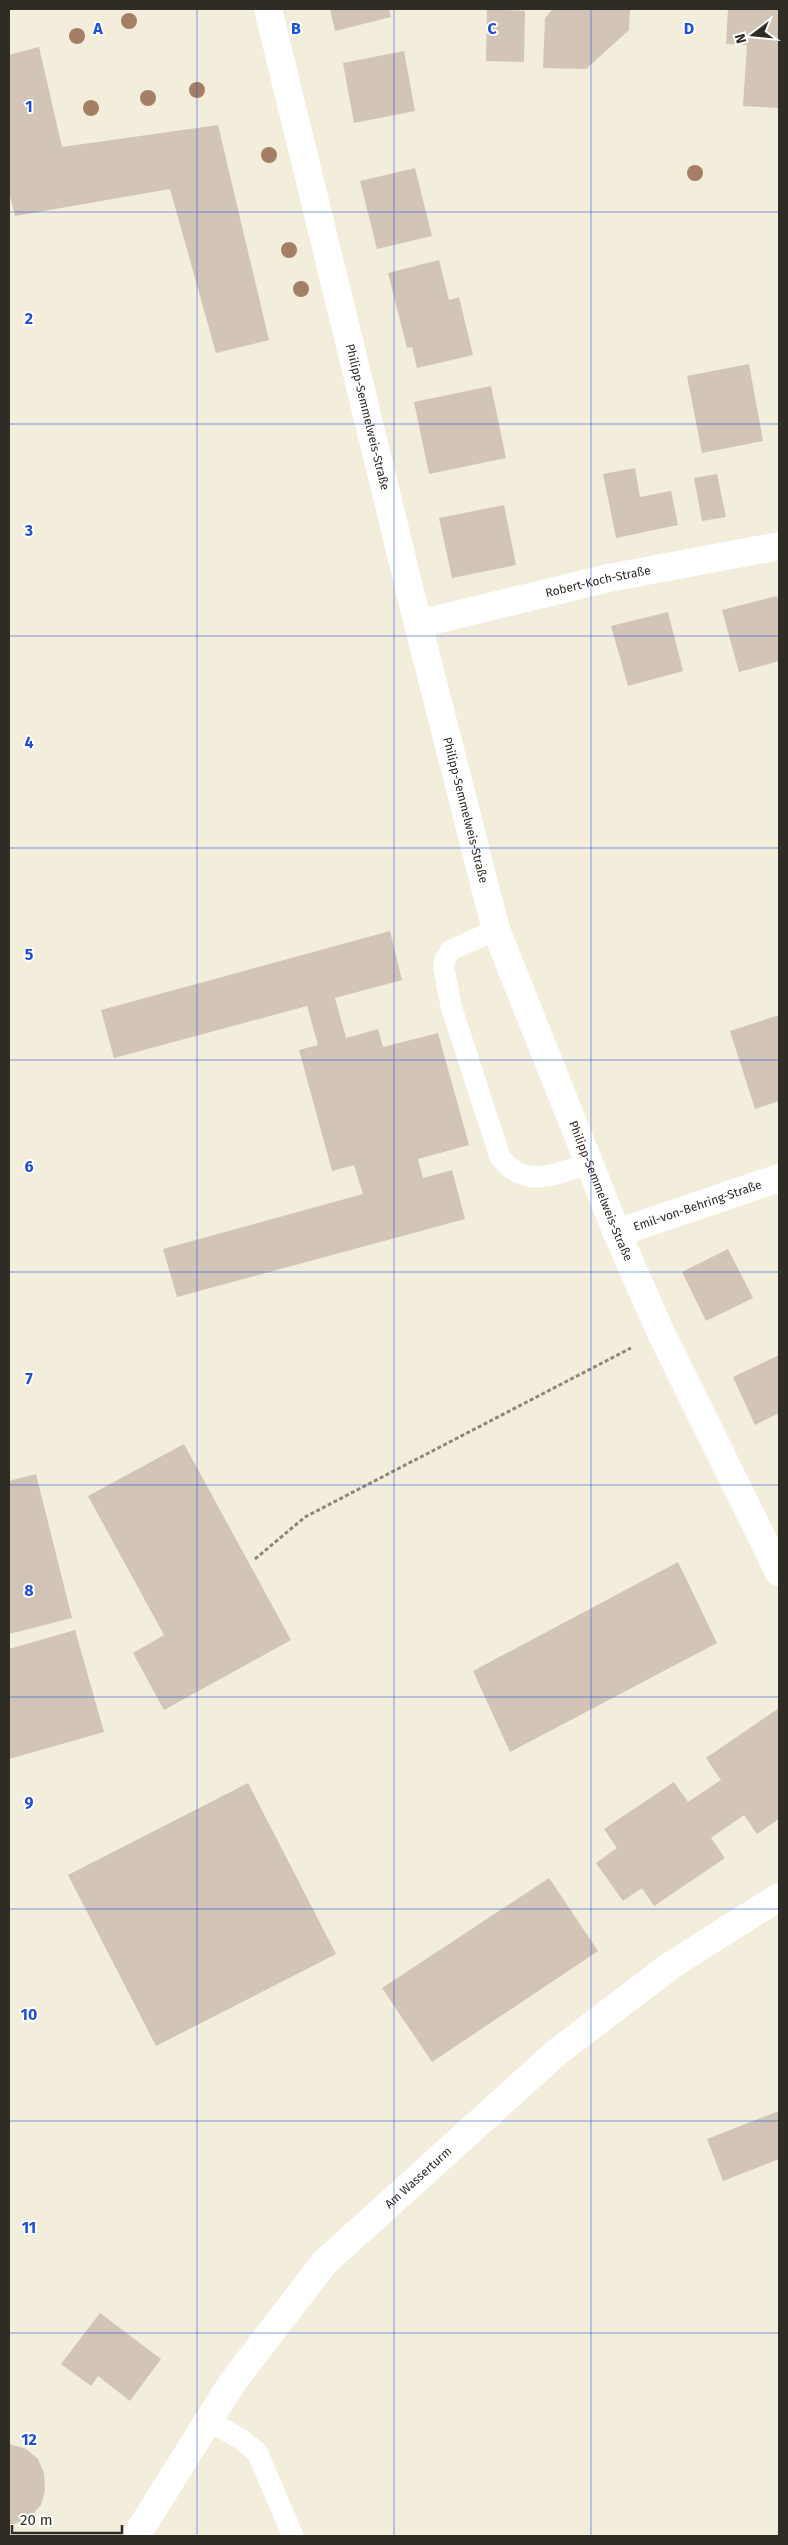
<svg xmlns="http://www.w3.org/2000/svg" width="788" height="2545" viewBox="0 0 788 2545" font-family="'Fira Sans',sans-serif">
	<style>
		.building { fill: #d2c4b7 }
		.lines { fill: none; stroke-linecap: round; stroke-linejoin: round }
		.path { stroke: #8c877c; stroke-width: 3; stroke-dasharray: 4 2.5; stroke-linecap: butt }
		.service { stroke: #fff; stroke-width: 21 }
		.minor { stroke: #fff; stroke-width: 28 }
		.tertiary { stroke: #fff; stroke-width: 28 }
		.tree { fill: #a57f65 }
		.grid { fill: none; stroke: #1d4ed8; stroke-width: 1; stroke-opacity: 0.55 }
		.labels { text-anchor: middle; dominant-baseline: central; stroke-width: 4; stroke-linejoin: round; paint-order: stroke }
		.street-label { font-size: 12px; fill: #2f2c26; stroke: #fff }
		.grid-label { font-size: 16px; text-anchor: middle; font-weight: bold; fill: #1d4ed8; stroke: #fff; stroke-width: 4; stroke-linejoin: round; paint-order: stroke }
	</style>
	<rect width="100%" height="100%" fill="#f3eddc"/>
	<path class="building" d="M330,9h59l2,8 -56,14z
		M487,9l38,2 -1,51 -38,-1z
		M551,9h79l-1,21 -43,39 -43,-1 2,-50 7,-8z
		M728,9h51v99l-36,-2 4,-61 -21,-1z
		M39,47l23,100 156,-22 51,215 -53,13 -46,-164 -155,27 -6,-24v-137z
		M404,51l11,60 -61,12 -11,-60z
		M415,168l17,68 -55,13 -17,-68z
		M439,260l10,40 10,-3 14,58 -56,13 -5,-21 -5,1 -19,-75z
		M749,364l14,77 -61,12 -15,-77z
		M491,386l15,72 -77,16 -15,-72z
		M635,468l5,29 31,-6 7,34 -62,13 -13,-64z
		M717,474l9,43 -24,4 -8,-43z
		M504,505l12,60 -64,13 -13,-60z
		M777,596l2,8v57l-40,11 -17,-62z
		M668,612l15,59 -55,15 -17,-60z
		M390,931l12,49 -67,18 11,40 32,-9 5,18 55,-14 31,112 -51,14 5,19 29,-8 13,49 -288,78 -14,-48 200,-55 -9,-29 -22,6 -33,-121 19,-5 -11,-39 -193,52 -13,-48z
		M779,1015v86l-24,8 -25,-78z
		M728,1249l25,49 -47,23 -24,-49z
		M779,1355v58l-24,12 -22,-48z
		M184,1444l107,196 -127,70 -31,-57 31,-18 -76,-139z
		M36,1474l36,144 -63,16v-153z
		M678,1562l39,81 -207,109 -37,-81z
		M75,1630l29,102 -95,27v-110z
		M779,1708v111l-22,15 -13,-19 -33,23 14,20 -71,48 -12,-18 -19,13 -27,-38 21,-15 -13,-19 70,-47 14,20 33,-22 -15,-22z
		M248,1783l88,171 -180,92 -88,-171z
		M549,1878l49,73 -166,111 -50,-74z
		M779,2111v48l-56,22 -16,-42z
		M100,2313l61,46 -31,42 -32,-25 -7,10 -30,-22z
		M9,2444l17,5 12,10 6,14 1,18 -4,14 -12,13 -15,6h-5z"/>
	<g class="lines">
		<path class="path" d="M255,1559l50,-42 326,-169"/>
		<path class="service" d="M496,930l-45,20 -6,9 -1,10 7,37 49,151c25,33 55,17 88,7
			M207,2420l34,19 16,13 36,84"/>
		<g class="minor">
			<path id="s1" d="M268,9l150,615 78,306 121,303 44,100 118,239"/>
			<path id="s2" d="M418,624l191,-46 170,-32"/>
			<path id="s3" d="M617,1233l162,-55"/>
		</g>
		<path class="tertiary" id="s4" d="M136,2536l96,-153 92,-120 232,-210 114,-87 109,-69"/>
	</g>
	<g class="tree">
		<circle cx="129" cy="21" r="8"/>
		<circle cx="77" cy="36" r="8"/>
		<circle cx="197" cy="90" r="8"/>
		<circle cx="148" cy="98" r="8"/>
		<circle cx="91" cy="108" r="8"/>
		<circle cx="269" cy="155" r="8"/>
		<circle cx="695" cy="173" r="8"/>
		<circle cx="289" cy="250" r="8"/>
		<circle cx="301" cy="289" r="8"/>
	</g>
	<path class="grid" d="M197,9v2527M394,9v2527M591,9v2527M9,212h770M9,424h770M9,636h770M9,848h770M9,1060h770M9,1272h770M9,1485h770M9,1697h770M9,1909h770M9,2121h770M9,2333h770"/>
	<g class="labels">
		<g class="street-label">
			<text stroke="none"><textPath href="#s1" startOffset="420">Philipp-Semmelweis-Straße</textPath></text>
			<text stroke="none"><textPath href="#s2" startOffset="185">Robert-Koch-Straße</textPath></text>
			<text stroke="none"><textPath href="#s1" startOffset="825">Philipp-Semmelweis-Straße</textPath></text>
			<text stroke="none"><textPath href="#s1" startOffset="1230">Philipp-Semmelweis-Straße</textPath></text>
			<text stroke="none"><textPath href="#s3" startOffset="85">Emil-von-Behring-Straße</textPath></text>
			<text stroke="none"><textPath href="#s4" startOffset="459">Am Wasserturm</textPath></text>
		</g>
	</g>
	<g class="grid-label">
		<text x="98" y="34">A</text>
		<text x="296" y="34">B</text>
		<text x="492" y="34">C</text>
		<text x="689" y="34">D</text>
		<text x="29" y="112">1</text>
		<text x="29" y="324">2</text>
		<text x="29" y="536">3</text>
		<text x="29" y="748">4</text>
		<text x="29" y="960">5</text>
		<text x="29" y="1172">6</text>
		<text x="29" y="1384">7</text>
		<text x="29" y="1596">8</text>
		<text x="29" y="1808">9</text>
		<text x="29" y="2020">10</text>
		<text x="29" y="2233">11</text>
		<text x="29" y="2445">12</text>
	</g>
	<rect width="788" height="2545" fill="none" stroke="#2f2c26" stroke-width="20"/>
	<g transform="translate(753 35) rotate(254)" stroke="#ffffff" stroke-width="4" paint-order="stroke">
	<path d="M0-4L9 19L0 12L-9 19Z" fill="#2f2c26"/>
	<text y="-8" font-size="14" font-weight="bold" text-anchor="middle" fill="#2f2c26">N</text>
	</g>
	<path d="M12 2525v8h110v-8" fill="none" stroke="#2f2c26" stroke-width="2.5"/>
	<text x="20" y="2525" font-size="15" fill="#2f2c26" stroke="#ffffff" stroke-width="4" paint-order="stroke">20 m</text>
</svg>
